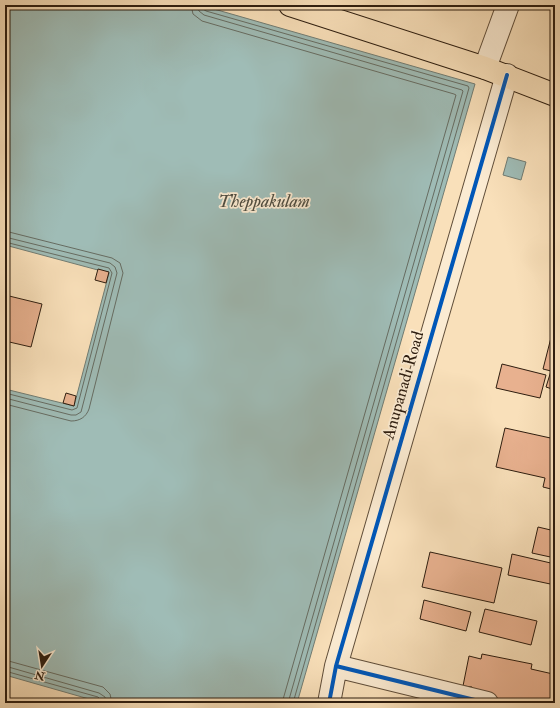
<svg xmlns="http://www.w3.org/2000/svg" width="560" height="708" viewBox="0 0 560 708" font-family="'IM FELL Double Pica',serif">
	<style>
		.water { fill: #9fbcb6; stroke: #717c73 }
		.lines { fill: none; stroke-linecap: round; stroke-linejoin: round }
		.shore { stroke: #666c62; stroke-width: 1 }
		.building { fill: #e8b18f; stroke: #2d1d0f }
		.minor-casing { stroke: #604e3a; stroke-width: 24 }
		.major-casing { stroke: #2d1d0f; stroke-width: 24 }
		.minor { stroke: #fbebd2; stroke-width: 22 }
		.major { stroke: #f9e0ba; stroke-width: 22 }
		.cycleway-casing { stroke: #fbebd2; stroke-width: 6 }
		.cycleway { stroke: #0057b8; stroke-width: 4 }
		.labels { text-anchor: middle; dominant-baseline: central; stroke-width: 3.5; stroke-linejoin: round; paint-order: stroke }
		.street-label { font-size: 17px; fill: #2d1d0f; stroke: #fbebd2 }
		.water-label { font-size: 18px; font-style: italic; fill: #4f4d41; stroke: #fbebd2 }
	</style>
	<rect width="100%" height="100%" fill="#f9e0ba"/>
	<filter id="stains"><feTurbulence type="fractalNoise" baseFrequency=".005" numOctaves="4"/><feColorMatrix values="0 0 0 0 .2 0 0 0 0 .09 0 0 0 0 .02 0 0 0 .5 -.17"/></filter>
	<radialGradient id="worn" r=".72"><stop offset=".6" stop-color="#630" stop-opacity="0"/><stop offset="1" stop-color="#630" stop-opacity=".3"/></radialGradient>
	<path class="water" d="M5,5h195l275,79 -178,619h-194l-98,-28v-286l69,17 35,-133 -104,-28z
		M508,157l18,5 -5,18 -18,-5z"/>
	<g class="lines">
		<path class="shore" d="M191,5l2,9 9,7 252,73 2,1 -174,608
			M197,5l2,6 5,4 258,75 1,1 -175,612
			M202,5l1,4 3,2 262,75 1,2 -176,615
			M5,231l107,27 8,5 3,10 -34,136c-3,8 -9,12 -18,12l-66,-17
			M5,237l105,26 5,4 2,6 -36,139 -5,3h-5l-66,-17
			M5,242l104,26 3,5 -35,135 -5,2 -67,-17
			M5,660l98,27 7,7 2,9
			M5,666l94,27 6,4 1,6
			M5,671l93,26 2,2 1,4"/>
	</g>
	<path class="building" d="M98,269l11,3 -3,11 -11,-3z
		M5,295l37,9 -11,43 -26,-6z
		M555,322v68l-9,-3 5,-16 -8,-2z
		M502,364l44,11 -6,23 -44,-10z
		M66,393l10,3 -2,10 -11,-3z
		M505,428l50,11v51l-12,-3 2,-9 -49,-11z
		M538,527l17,4v27l-23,-5z
		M430,552l72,16 -8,35 -72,-16z
		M512,554l43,10v21l-47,-10z
		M424,600l47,12 -5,19 -46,-12z
		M485,609l52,12 -6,24 -52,-13z
		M482,654l50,10 -1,5 22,5 -1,8h3v21l-11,-2v2h-25l-48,-10 1,-6 -9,-1 6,-30 12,3z"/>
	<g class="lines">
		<defs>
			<path id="minor" d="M485,68l23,-63
				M336,666l151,37
				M329,703l7,-37 171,-591"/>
			<path id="major" d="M290,5l195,63 70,27"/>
		</defs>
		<use href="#minor" class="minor-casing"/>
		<use href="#major" class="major-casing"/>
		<use href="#minor" class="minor"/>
		<use href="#major" class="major"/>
		<defs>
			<path id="cycleway" d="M336,666l151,37
				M329,703l7,-37 171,-591"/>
		</defs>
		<use href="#cycleway" class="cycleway-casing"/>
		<use href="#cycleway" class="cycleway"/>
	</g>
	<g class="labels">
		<g class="street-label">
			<text transform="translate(403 385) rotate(-74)">Anupanadi Road</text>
		</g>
		<g class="water-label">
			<text x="264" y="201">Theppakulam</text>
		</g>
	</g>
	<rect width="560" height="708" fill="none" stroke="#f9e0ba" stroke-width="20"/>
	<rect x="6" y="6" width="548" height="696" fill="none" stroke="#2d1d0f" stroke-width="2"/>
	<rect x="10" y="10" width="540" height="688" fill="none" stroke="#2d1d0f"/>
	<g transform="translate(42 666) rotate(192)" stroke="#fbebd2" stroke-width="3" paint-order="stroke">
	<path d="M0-3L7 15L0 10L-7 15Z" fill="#2d1d0f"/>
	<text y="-6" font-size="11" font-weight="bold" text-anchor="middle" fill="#2d1d0f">N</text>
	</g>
	<rect width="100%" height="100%" filter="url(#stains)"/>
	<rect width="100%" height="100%" fill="url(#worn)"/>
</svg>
